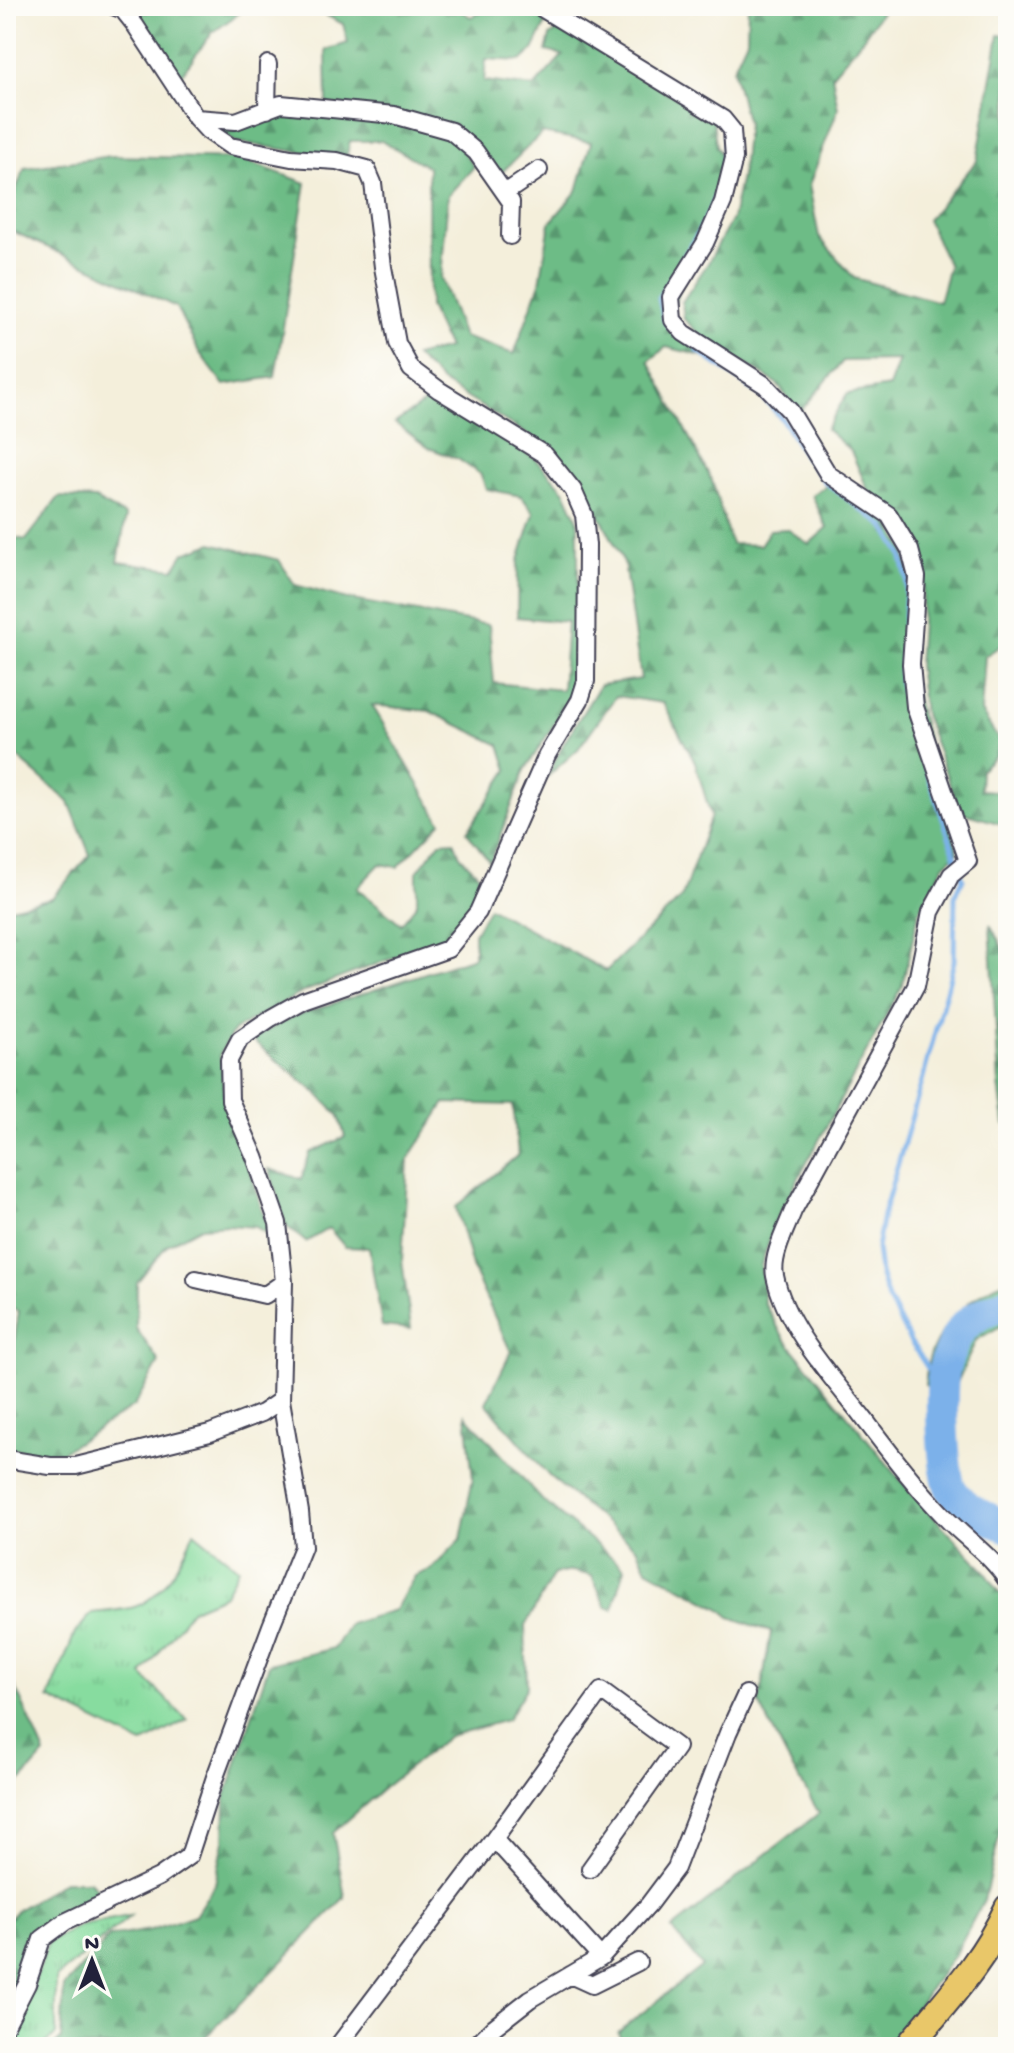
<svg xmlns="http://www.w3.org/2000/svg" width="1014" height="2053" viewBox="0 0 1014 2053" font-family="'Gochi Hand',sans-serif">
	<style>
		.grass { fill: url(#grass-tufts); stroke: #547f6d; stroke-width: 2 }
		.forest { fill: url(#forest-firs); stroke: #486f60; stroke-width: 2 }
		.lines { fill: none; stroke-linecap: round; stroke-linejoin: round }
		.stream { stroke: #7cb1ea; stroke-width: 5 }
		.river { stroke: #7cb1ea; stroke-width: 32 }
		.minor-casing { stroke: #424153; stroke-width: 20 }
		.primary-casing { stroke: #424153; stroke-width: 30 }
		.minor { stroke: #fff; stroke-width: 16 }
		.primary { stroke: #e9c769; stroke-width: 26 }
	</style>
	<defs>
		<pattern id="grass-tufts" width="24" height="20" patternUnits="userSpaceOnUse" patternTransform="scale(2)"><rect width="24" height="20" fill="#87dc9f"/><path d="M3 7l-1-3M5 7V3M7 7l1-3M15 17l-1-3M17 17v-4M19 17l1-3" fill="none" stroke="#74bc8a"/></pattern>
		<pattern id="forest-firs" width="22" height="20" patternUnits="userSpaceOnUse" patternTransform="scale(2)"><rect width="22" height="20" fill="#6dbc86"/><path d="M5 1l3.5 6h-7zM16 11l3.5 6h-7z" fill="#59986f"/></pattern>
	</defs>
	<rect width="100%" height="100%" fill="#fdfcf7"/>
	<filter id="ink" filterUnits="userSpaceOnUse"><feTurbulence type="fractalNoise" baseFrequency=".0125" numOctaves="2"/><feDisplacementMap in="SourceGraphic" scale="16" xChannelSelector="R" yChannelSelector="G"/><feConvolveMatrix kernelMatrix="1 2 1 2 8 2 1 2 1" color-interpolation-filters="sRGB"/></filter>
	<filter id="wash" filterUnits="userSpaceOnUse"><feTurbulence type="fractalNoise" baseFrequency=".006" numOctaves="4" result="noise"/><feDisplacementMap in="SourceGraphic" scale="32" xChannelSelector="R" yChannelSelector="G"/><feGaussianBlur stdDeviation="1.8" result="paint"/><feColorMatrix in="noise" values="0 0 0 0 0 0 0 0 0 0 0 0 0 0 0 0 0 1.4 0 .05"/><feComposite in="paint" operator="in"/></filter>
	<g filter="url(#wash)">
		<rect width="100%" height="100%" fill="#f4efdb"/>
		<path class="grass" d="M194,1532l44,36 -13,27 -33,14 -50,66 45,45 -45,24 -93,-46 26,-65 17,-20c14,-2 32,-2 45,-7 29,-12 45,-47 57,-74z
			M130,1916l-74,62v57l-15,12h-35v-4l27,-57 15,-43 32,-18z"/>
		<path class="forest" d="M139,6h110l-37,27 -35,47 -26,-48 -18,-22z
			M308,6h145l18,11 24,-11h33l20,13 -15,31 -12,11 -35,-2 -2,22 50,6 29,-32 -17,-4 4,-15 11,-8 152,91 3,27 12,21 -59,152 46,40 -49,-12 -17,14 63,120 19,63 29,1 10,-15 17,-1 22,15 18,-16 -15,-33 21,-13 53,34 18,33 7,30 -4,86 51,187 -14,13 -25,47 -17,74 -126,234 -15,45 3,38 20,35 128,156 71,75 25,35v182l-7,43 -17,71 -28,52 -68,95h-264l-6,-15 84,-66 -30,-37 147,-116 -32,-55 -28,-55 12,-71 -41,-15 -9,-8 -74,-40 -9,-20 -89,-73 -63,-73 25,-51 -38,-82 -17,-63 62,-52 -5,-50 -68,-2 -37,57 -6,100 9,69 -29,-3 -13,-78 -24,-1 -16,-19 -23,14 -21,-17 -4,-17 -12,-39 32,10 9,-26 35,-16 -6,-21 -21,-22 -67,-55 41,-22 182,-60v-24l15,-26 117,64 76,-74 29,-81 -16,-54 -32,-59 -47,-7 -38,53 -31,28 17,-34 36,-58 41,-6 -17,-116 -21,-42 -33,-53 -40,-32 -87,-53 -28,-27 33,-8 -19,-41 -1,-140 -46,-26h-32l-4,18 -110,-17 -29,-17 74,-13 100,7 64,15 12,8 17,25 -26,28 -7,83 22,59 51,17 26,-71 10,-60 27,-32 14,-49 -49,-9 -44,43 -44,-51 -127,-21 -1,-54 22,-7 -5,-19z
			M748,6h137l-21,31 -32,38 6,34 -29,76 10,52 35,41 85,24 10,-36 -22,-46 50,-59 22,-126 9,1v605l-23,15 -4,56 23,36 -23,21 -1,21 28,2v34l-48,-14 -36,-98 -6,-49 6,-86 -5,-27 -20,-38 -31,-24 -17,-39 -25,-22 21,-35 42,-7 10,-27 -56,1 -44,52 -23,-30 -72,-45 -20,-19 -2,-17 26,-39 24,-44 10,-48 5,-47 -14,-55 14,-30z
			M111,156l130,3 65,24 -31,194 -51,8 -25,-33 -23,-45 -170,-79v-15l19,-45z
			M430,399l106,60 29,32 13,29v79l-9,102 -44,69 -35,92 -23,-30 41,-62 -8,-25 -71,-34 -57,-6 69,117 -43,45 -18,-3 -23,24 44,36 16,-20v-32l23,-30 14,-1 6,15 19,19 -8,35 -30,33 -51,16 -87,33 -69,38 -14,24 4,42 17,44 29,96 -14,-9 -28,-2 -27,2 -34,18 -30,37 -1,46 23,34 -25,44 -77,49 -51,-7v-55l13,-82 -13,-3v-399l46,-11 38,-43 -21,-53 -59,-51 -4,-1v-214l20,4 33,-43 36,2 31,17 -8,46 56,7 10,-16 28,-10 67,17 16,25 52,14 142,26 5,58 68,7 5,-68 -50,-5 1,-54 16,-50 -13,-17 -35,-7 -5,-14 -23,-16 -29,-11 -34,-25z
			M990,924l18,34v167l-4,-1 -5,-41z
			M1008,1280v42l-32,18 -24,54 -27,-9c1,-10 2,-22 6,-32 14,-33 43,-61 77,-73z
			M466,1415l77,86 82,67 -12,41 -7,-2 -14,-31 -19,-5 -19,3 -29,52 2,61 -20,33 -58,16 -64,51 -52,46 12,64 -70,72 -80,78h-143l9,-8 3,-52 45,-50 42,-7 44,-15 20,-31 9,-43 1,-42 44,-135 65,-16 15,-24 46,-14 20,-34 17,-7 29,-30 12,-61z
			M6,1666l39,88 -39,44z
			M64,1881h26l13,15 -49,24 -18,17 -14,43 -16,30v-88l10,-11z"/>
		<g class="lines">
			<path class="stream" d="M669,326l-5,-7 -5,-21c19,-35 44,-66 57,-104 7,-20 8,-40 8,-61
				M698,351l63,44 21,24 24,39 19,24 59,44 17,28 6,25 -7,102 4,21 59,177 -8,16 -1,66 -33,124 -38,130 -6,33 3,25 8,26 22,42 21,32 11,11"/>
			<path class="river" d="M1008,1302c-17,7 -35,13 -47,28 -6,8 -15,30 -17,40 -4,20 -2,106 8,121 13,20 36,27 56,36"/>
		</g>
	</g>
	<g filter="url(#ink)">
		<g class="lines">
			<defs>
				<path id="minor" d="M538,6l185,113 9,11 2,28 -11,44 -18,41 -34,54 2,23 11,13 81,52 25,26 38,63 61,41 21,35 7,27 -6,87 4,43 53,154 -17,14 -20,37 -15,74 -123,225c-7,18 -22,46 -18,65 10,50 56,100 87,140 26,34 52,69 82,100 22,24 47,38 64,66
					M267,110l1,-46
					M196,118l40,3 45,-17 113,11 57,16 25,21 35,50 -1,34
					M505,193l34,-23
					M196,1279l69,16 19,-13
					M6,1459l44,7h26l134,-33 52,-20 19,-13
					M494,1839l107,118
					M570,1975l22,10 46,-23
					M6,2025l21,-41 15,-45 23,-17 94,-45 30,-21 26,-79 56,-151 32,-79 -3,-35 -19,-112 3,-118 -6,-59 -23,-66 -25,-57 -1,-40 11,-21 31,-21 32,-18 145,-51 30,-37 69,-157 33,-55 6,-19 1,-136 -3,-30 -11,-25 -28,-35 -106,-65 -28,-21 -14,-26 -14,-76 -10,-84 -6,-14 -30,-8 -46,-3 -61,-12 -22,-15 -12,-13 -61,-93 -12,-15 -10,-4
					M337,2047l157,-208 107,-148 76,56 -87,122
					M474,2047l20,-20 36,-28 71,-42 48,-53 27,-36 52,-135 18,-39"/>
				<path id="primary" d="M908,2047c36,-44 76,-86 100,-139"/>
			</defs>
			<use href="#minor" class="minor-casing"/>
			<use href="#primary" class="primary-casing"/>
			<use href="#minor" class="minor"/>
			<use href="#primary" class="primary"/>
		</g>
	</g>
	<rect width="1014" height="2053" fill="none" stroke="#fdfcf7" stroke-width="32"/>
	<g transform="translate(92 1961)" stroke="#fdfcf7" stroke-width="6" paint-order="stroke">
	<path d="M0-6L14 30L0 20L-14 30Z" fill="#22223b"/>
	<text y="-12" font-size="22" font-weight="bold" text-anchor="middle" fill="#22223b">N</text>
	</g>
</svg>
